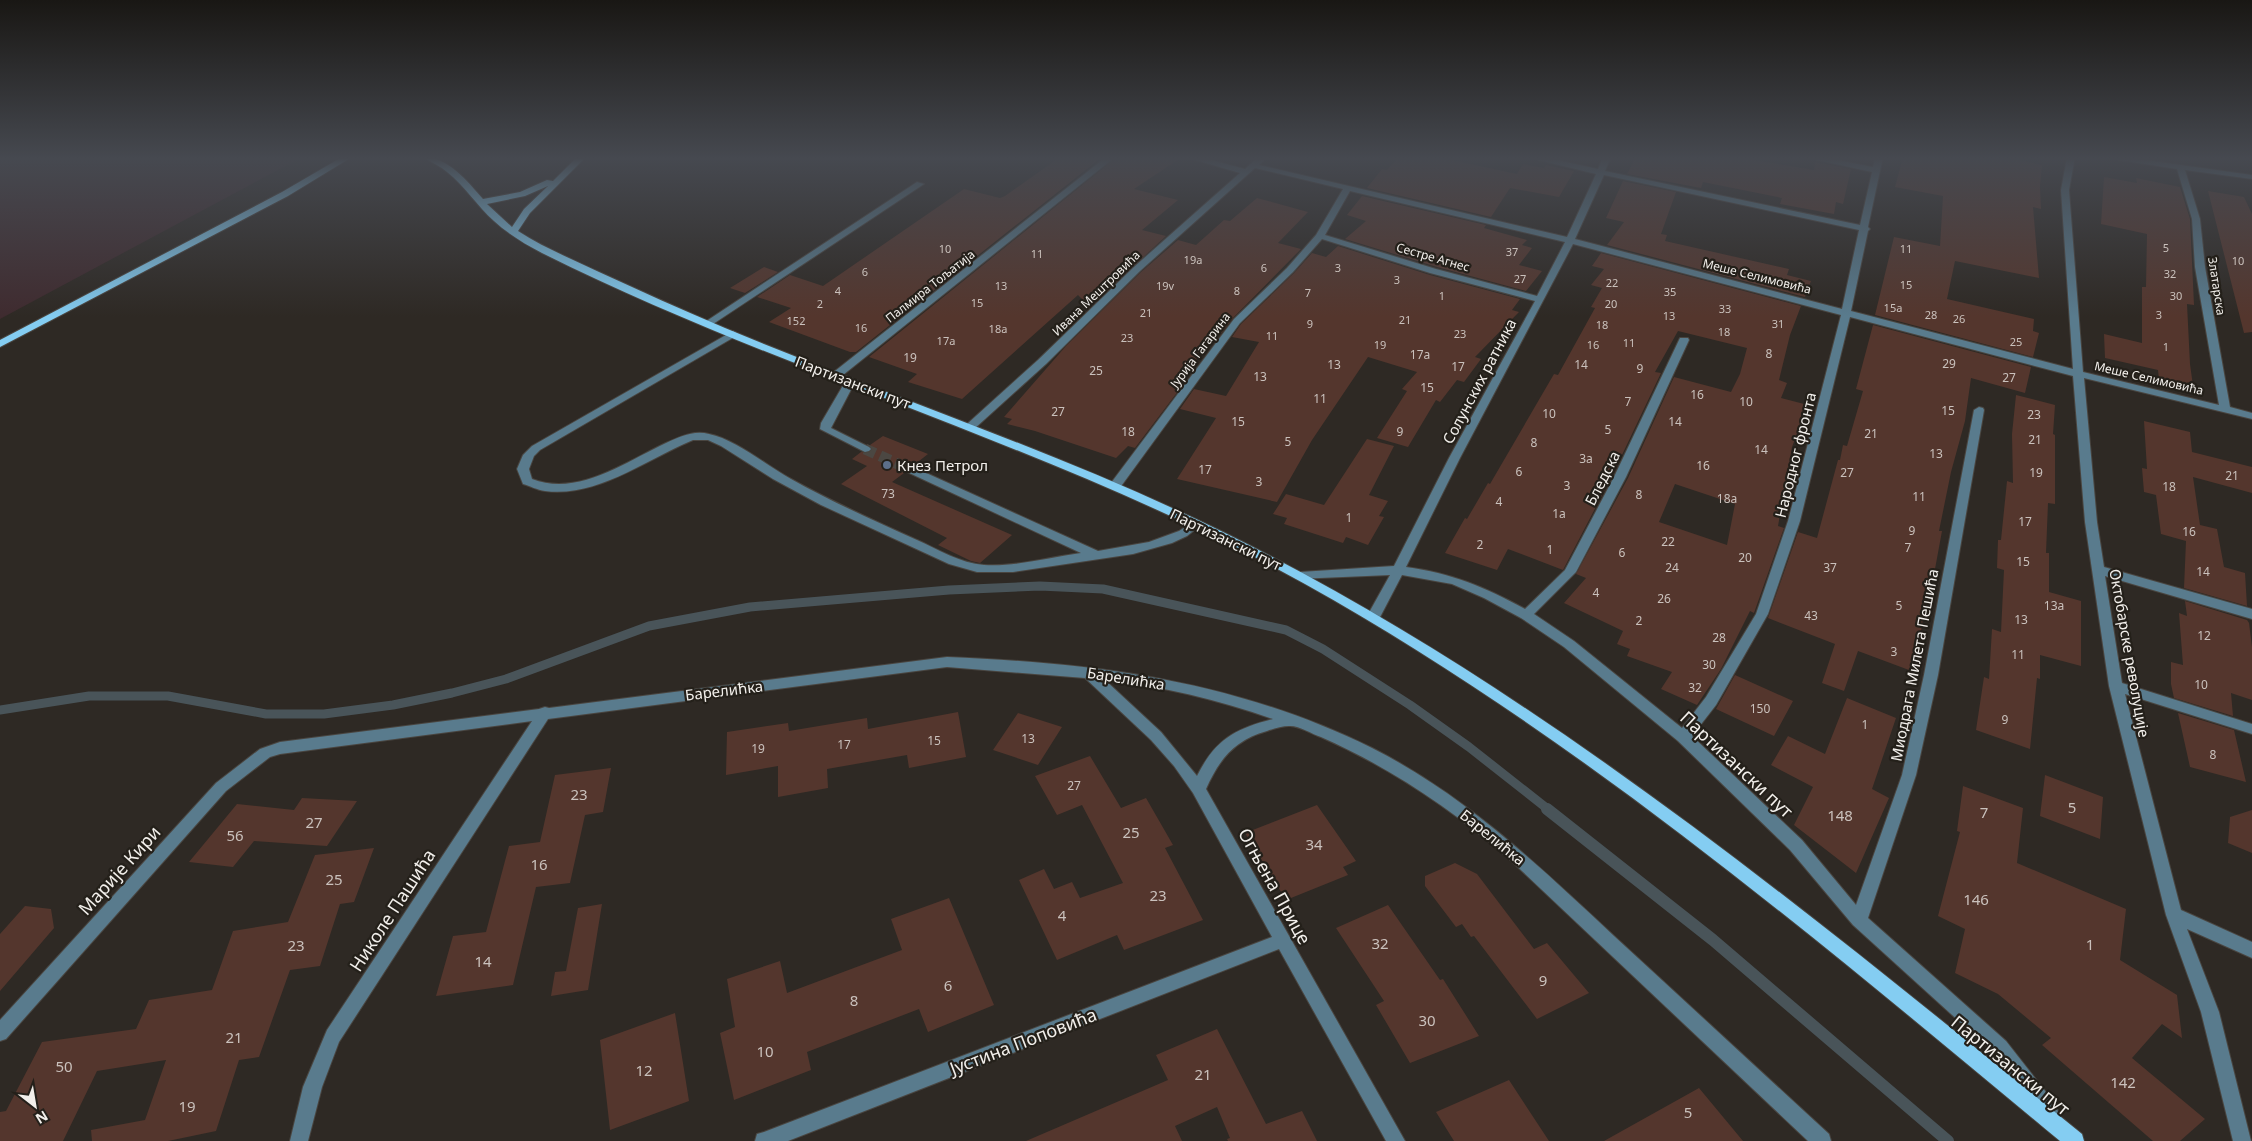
<svg xmlns="http://www.w3.org/2000/svg" width="2252" height="1141" viewBox="0 0 2252 1141" font-family="'Noto Sans',sans-serif">
	<style>
		.industrial { fill: #3f2b2f }
		.lines { fill: none; stroke-linecap: round; stroke-linejoin: round }
		.stream-far1 { stroke: #495459; stroke-width: 9 }
		.stream { stroke: #495459; stroke-width: 12 }
		.building { fill: #54362d; fill-rule: evenodd }
		.minor-tunnel { stroke: #4b4742; stroke-width: 11; stroke-dasharray: 11 5.5; stroke-linecap: butt }
		.minor-casing { stroke: #494540; stroke-width: 2 }
		.major-casing { stroke: #494540; stroke-width: 2 }
		.minor { fill: #597b8d; fill-rule: evenodd }
		.major { fill: #84cdf2; fill-rule: evenodd }
		.service-dot { fill: #5c6f8a; stroke: #24201a; stroke-width: 2 }
		.labels { text-anchor: middle; dominant-baseline: central; stroke-width: 4.5; stroke-linejoin: round; paint-order: stroke }
		.far-number-label { font-size: 11px; fill: #cac1bc }
		.far-street-label { font-size: 12px; fill: #f2efeb; stroke: #24201a }
		.number-label { font-size: 12px; fill: #cac1bc }
		.street-label { font-size: 15px; fill: #f2efeb; stroke: #24201a }
		.poi-label { font-size: 15px; fill: #f2efeb; stroke: #24201a; text-anchor: start }
		.near-number-label { font-size: 15px; fill: #cac1bc }
		.near-street-label { font-size: 18px; fill: #f2efeb; stroke: #24201a }
	</style>
	<rect width="100%" height="100%" fill="#2e2924"/>
	<path class="industrial" d="M0,157h302l-302,162z"/>
	<g class="lines">
		<path class="stream-far1" d="M0,710l89,-14h79l98,18h58l69,-9 59,-12 54,-14 143,-53 101,-19 199,-17 91,-4 63,3 183,41 37,19 87,56 59,42 80,63"/>
		<path class="stream" d="M1547,809l166,131 235,201"/>
	</g>
	<path class="building" d="M1060,157h42l-246,195h-6l-81,-30 22,-14 -34,-11 33,-22 33,11 141,-97 36,9 5,-2z
		M1117,157h65l-48,32 44,11 -36,30 24,6 -76,71 -12,-12 -116,104 -54,-17 9,-8 -48,-17z
		M1398,157h40l79,17 6,-10 21,4 2,-3 28,6 -15,26 -49,-9 -19,29 -124,-29 15,-19 5,1z
		M1636,157h100l78,13 1,-8 36,7 -8,35 -7,-2 -2,12 -54,-10 2,-6 -79,-16 -2,6 -74,-14z
		M1903,157h100l39,8 -2,21 1,23 -8,-2 6,71 -84,-17 -8,38 87,20 -1,12 6,2 -6,24 -158,-42 19,-78 46,9 3,-50 -48,-9z
		M2104,177l33,6 -1,-5 44,9 10,32 4,86 -7,-1 3,60 3,22 -34,-7 -1,-9 -53,-12 -1,-24 38,9v-56h4l1,-53 -46,-10z
		M1623,181l53,11 -15,42 6,1 -2,6 124,28 -2,6 24,6 -6,16 -198,-52 17,-23 -18,-4z
		M2208,191l36,6 8,17v118l-8,1z
		M1362,196l124,29 -2,3 43,12 -5,5 10,3 -13,17 23,6 -16,20 -89,-24 -92,-28 21,-18 -19,-6z
		M1257,198l51,14 -30,31 23,6 -68,69 -13,17 -6,-1 -35,51 3,1 -47,62 -7,-2 -12,12 -81,-27 -28,-7 5,-5 -8,-2 62,-71 75,-74 37,-32 18,5 28,-25 6,1z
		M1338,246l92,29 90,24 -8,11 7,2 -44,45 6,2 -17,23 -7,-2 -17,22 -4,-2 -28,47 -31,-9 30,-47 -5,-2 15,-17 -49,-15 -56,83 -35,62 -100,-23 39,-61 -36,-9 14,-20 32,7 33,-54 -27,-5 9,-13 53,-51 18,-20 14,4z
		M1601,253l200,53 -11,29 -11,45 8,3 -6,15 27,7 -16,42 -14,79 6,2 -30,85 -4,-2 -29,58 -24,36 -36,-16 11,-17 -45,-16 3,-7 -13,-5 6,-13 -59,-28 22,-25 -10,-4 52,-96 46,-101 57,15 9,-18 7,-26 -69,-17 -23,41 6,1 -49,103 -49,94 -55,-21 -11,21 -52,-17 20,-35 2,1 21,-36 2,1 64,-110 4,1 37,-67 -4,-1 11,-19 -11,-3 13,-16 -12,-3zM1675,484l60,20 -8,41 -68,-23z
		M764,267l14,5 -33,21 -15,-5z
		M1873,325l158,42 -6,26 -54,-15 -6,43 -14,51 -12,59h3l-7,38h-2l-15,77 6,3 -7,24 -59,-22 -14,40 -22,-8 13,-39 -67,-26 30,-86 19,6 21,-78h2l3,-15 4,1 16,-55 -7,-2z
		M2016,395l39,10 -2,29 2,1v69l-7,-1 -2,50h3v39l32,9v65l-41,-11v24l-3,-1 -7,71 -54,-19 8,-53 5,2 3,-50 9,3 3,-62 -7,-2 1,-28h3l6,-59 6,2 -1,-49z
		M2144,421l46,11 2,20 60,15v26l-59,-16 7,48 17,4 7,38 21,6 2,33 -63,-18 2,-47 -25,-7 -5,-39 -12,-3 -2,-24 5,1z
		M883,436l45,18 -14,11 -10,1 -3,3 3,4 -12,9 120,53 -32,28 -9,-2 -33,-16 9,-7 -106,-54 26,-18 -15,-7 9,-7h9l3,-3 -3,-4z
		M1367,439l27,7 -25,49 19,6 -9,15 5,1 -16,28 -22,-8 -3,6 -59,-19 3,-6 -14,-4 13,-20 38,11z
		M2185,601l62,19 2,3 3,24v53l-21,-7 2,23 -59,-18 -3,-14v-22l12,3 -4,-52 8,3z
		M1735,675l58,26 -19,35 -58,-27z
		M1847,698l49,20 -24,71 17,9 -33,75 -62,-48 19,-38 -42,-22 17,-29 37,18z
		M958,712l8,45 -57,11 -2,-13 -80,14 1,19 -50,9v-31l-52,9 1,-43 61,-9 1,8 78,-13 1,11z
		M1018,713l44,14 -24,38 -45,-15z
		M2178,713l56,17 12,52 -56,-15z
		M1090,756l31,52 25,-10 27,47 -8,3 38,72 -79,30 -7,-15 -60,25 -38,-80 25,-11 10,20 18,-7 8,16 43,-15 -41,-78 -25,10 -22,-39z
		M611,768l-8,44 -18,3 -15,68 -34,4 -23,98 -77,11 17,-60 33,-4 23,-86 31,-4 15,-67z
		M2045,775l58,22 -3,42 -60,-23z
		M1963,786l60,22 -6,55 109,46 -6,51 57,35 5,43 -20,-14 -30,34 73,61 -25,22h-27l-111,-96 9,-7 -53,-44 -43,-21 10,-44 -27,-13 22,-84 -3,-1z
		M302,798l55,3 -30,45 -73,-5 -21,26 -44,-5 48,-58 57,6z
		M1317,805l39,56 -13,6 5,8 -62,25 -41,-67z
		M2252,810v43l-24,-10 2,-26z
		M374,848l-20,54 -14,2 -20,62 -30,4 -31,87 -20,3 -23,71 -48,10h-76l-1,-11 54,-10 21,-60 -69,11 -34,70h-63v-29l6,-1 36,-69 94,-13 13,-29 63,-10 21,-59 55,-9 27,-67z
		M1455,863l22,11 57,75 13,-6 42,50 -52,26 -63,-83 -3,1 -9,-13 -6,3 -31,-41v-10z
		M949,898l45,107 -66,27 -9,-23 -112,43 4,18 -77,30 -14,-67 15,-6 -8,-48 53,-18 7,32 115,-43 -11,-31z
		M602,904l-14,86 -37,6 4,-24 11,-1 12,-63z
		M1388,905l52,75 3,-1 36,57 -69,27 -34,-58 8,-4 -48,-73z
		M25,906l26,3 3,19 -54,63v-57z
		M675,1013l14,88 -79,29 -10,-90z
		M1217,1029l49,95 36,-13 15,30h-89l-1,-2 3,-1 -13,-31 -42,19 7,15h-156l142,-61 -12,-25z
		M1509,1080l40,61h-95l-18,-29z
		M1699,1088l44,53h-139z"/>
	<g class="lines">
		<path class="minor-tunnel" d="M865,449l44,20"/>
		<defs>
			<path id="minor" d="M1106,157h9l-277,222h-8v-4z
				M1185,157h15l45,12 13,-12h9l-8,8 308,72 29,-63 -70,-17h17l55,12 5,-12h8l-6,14 255,54 12,-53 -69,-15h19l51,10 2,-10h8l-15,70 2,2 -2,2 -17,80 222,58 -12,-179 6,-33h8l-6,33 14,182 136,33 -24,-138 -3,-48 -15,-50 -78,-12h25l128,18v4l-67,-9 15,49 5,48 25,140 22,6v6l-168,-41 13,144 7,45 148,42v10l-147,-43 17,107 130,41v10l-127,-40 56,216 71,32v16l-65,-29 32,83 32,129h-18l-32,-129 -35,-97 -57,-229 -24,-164 -12,-146 -223,-59 -50,204 -32,93 -52,91 -24,31 110,104 54,65 46,-130 22,-100 50,-265 5,-3 4,1 1,2 -46,265 -22,100 -48,143 138,123 50,64 2,7 -2,7 -7,2 -7,-2 -48,-66 -141,-128 -63,-75 -112,-109 -114,-94 -43,-29 -37,-20 -32,-14 -50,-9 -24,46 -5,2 -7,-5 24,-43 -94,4 -2,-3 6,-4 94,-6 55,-108 86,-157 -105,-28 -108,-34 -29,33 -53,51 -121,166h-8l-2,-3 2,-3 123,-164 53,-51 29,-33 27,-46 -88,-21 -115,103 -94,93 -72,65h-8l-1,-2 1,-2 72,-65 96,-93 106,-94zM1604,175l255,55 -17,79 -267,-70zM1350,191l215,51 -28,54 -101,-27 -111,-34zM1573,244l268,71 -53,206 -32,93 -50,83 -24,31 -108,-87 -40,-27 42,-42 50,-95 63,-137 -1,-2h-8l-1,2 -65,137 -49,93 -40,39c-40,-22 -74,-36 -119,-42l54,-109z
				M917,182l7,2 -214,142 -3,1 -5,-3z
				M733,331l5,3 -2,2 -196,114 -6,6 -5,13 3,10c46,18 93,-17 134,-36 14,-6 27,-13 43,-9 26,5 58,32 82,45 41,23 84,42 126,61 22,10 43,23 67,25 32,2 66,-8 97,-12l-176,-82 -2,-2 2,-2h8l185,84 51,-9 30,-11 17,-11 6,4 -15,12 -15,7 -39,11 -120,18h-36l-28,-8 -128,-59 -48,-26 -52,-33 -13,-6h-15c-46,19 -96,58 -148,51 -8,-1 -15,-5 -22,-7l-6,-15 6,-14 9,-9z
				M850,379l5,3 -24,46 38,19 2,2 -2,2 -4,1 -45,-23 1,-6 24,-41z
				M947,657c150,6 289,24 425,91 93,47 167,118 242,188 72,66 143,132 215,198l2,7h-23l-302,-285c-56,-48 -117,-89 -185,-119 -9,-3 -23,-12 -32,-11 -7,0 -16,3 -22,5 -33,9 -48,29 -61,58l199,352h-19l-107,-192 -491,192h-33l2,-7 7,-2 508,-195 -79,-144 -19,-27 -23,-26 -66,-62 -138,-11 -399,52 -209,323 -17,45 -14,54h-18l13,-54 24,-57 205,-309 -252,33 -10,3 -44,34 -220,248 -6,2v-21l216,-237 44,-34 20,-7 259,-33 6,-2 4,1zM1105,680c58,6 113,20 168,39 -39,10 -58,21 -76,57l-36,-44z"/>
			<path id="major" d="M342,157h10l-64,39 -288,151v-7l282,-148z
				M422,157c27,0 45,24 61,42l37,-7 27,-12 6,1 24,-24h9l-56,56 -12,18c26,17 54,28 81,41 42,19 83,38 126,56 165,69 337,125 498,204 315,155 588,383 859,602l2,7h-24c-240,-199 -481,-404 -755,-557 -242,-135 -514,-207 -763,-331 -17,-9 -34,-19 -48,-32 -17,-15 -29,-35 -47,-49 -7,-6 -16,-10 -25,-15zM548,186l-24,23 -12,18 -25,-23 38,-8z"/>
		</defs>
		<use href="#minor" class="minor-casing"/>
		<use href="#major" class="major-casing"/>
		<use href="#minor" class="minor"/>
		<use href="#major" class="major"/>
	</g>
	<linearGradient id="sky" x2="0" y2="1"><stop stop-color="#191714"/><stop offset="0.5" stop-color="#464950"/><stop offset="1" stop-color="#464950" stop-opacity="0"/></linearGradient>
	<rect width="2252" height="317" fill="url(#sky)"/>
	<circle class="service-dot" cx="887" cy="465" r="5"/>
	<g class="labels">
		<g class="far-number-label">
			<text x="2166" y="247">5</text>
			<text x="945" y="248">10</text>
			<text x="1906" y="248">11</text>
			<text x="1512" y="251">37</text>
			<text x="1037" y="253">11</text>
			<text x="1193" y="259">19a</text>
			<text x="2238" y="260">10</text>
			<text x="1264" y="267">6</text>
			<text x="1338" y="267">3</text>
			<text x="865" y="271">6</text>
			<text x="2170" y="273">32</text>
			<text x="1520" y="278">27</text>
			<text x="1397" y="279">3</text>
			<text x="1612" y="282">22</text>
			<text x="1906" y="284">15</text>
			<text x="1001" y="285">13</text>
			<text x="1165" y="285">19v</text>
			<text x="838" y="290">4</text>
			<text x="1237" y="290">8</text>
			<text x="1670" y="291">35</text>
			<text x="1308" y="292">7</text>
			<text x="1442" y="295">1</text>
			<text x="2176" y="295">30</text>
			<text x="977" y="302">15</text>
			<text x="820" y="303">2</text>
			<text x="1611" y="303">20</text>
			<text x="1893" y="307">15a</text>
			<text x="1725" y="308">33</text>
			<text x="1146" y="312">21</text>
			<text x="1931" y="314">28</text>
			<text x="2159" y="314">3</text>
			<text x="1669" y="315">13</text>
			<text x="1959" y="318">26</text>
			<text x="1405" y="319">21</text>
			<text x="796" y="320">152</text>
			<text x="1310" y="323">9</text>
			<text x="1778" y="323">31</text>
			<text x="1602" y="324">18</text>
			<text x="861" y="327">16</text>
			<text x="998" y="328">18a</text>
			<text x="1724" y="331">18</text>
			<text x="1460" y="333">23</text>
			<text x="1272" y="335">11</text>
			<text x="1127" y="337">23</text>
			<text x="946" y="340">17a</text>
			<text x="2016" y="341">25</text>
			<text x="1629" y="342">11</text>
			<text x="1380" y="344">19</text>
			<text x="1593" y="344">16</text>
			<text x="2166" y="346">1</text>
		</g>
		<g class="far-street-label">
			<text transform="translate(1433 257) rotate(16)">Сестре Агнес</text>
			<text transform="translate(1757 276) rotate(14)">Меше Селимовића</text>
			<text transform="translate(930 286) rotate(-38)">Палмира Тољатија</text>
			<text transform="translate(2217 286) rotate(81)">Златарска</text>
			<text transform="translate(1096 293) rotate(-44)">Ивана Мештровића</text>
			<text transform="translate(1200 350) rotate(-53)">Јурија Гагарина</text>
			<text transform="translate(2149 378) rotate(13)">Меше Селимовића</text>
		</g>
		<g class="number-label">
			<text x="1769" y="353">8</text>
			<text x="1420" y="354">17a</text>
			<text x="910" y="357">19</text>
			<text x="1949" y="363">29</text>
			<text x="1334" y="364">13</text>
			<text x="1581" y="364">14</text>
			<text x="1458" y="366">17</text>
			<text x="1640" y="368">9</text>
			<text x="1096" y="370">25</text>
			<text x="1260" y="376">13</text>
			<text x="2009" y="377">27</text>
			<text x="1427" y="387">15</text>
			<text x="1697" y="394">16</text>
			<text x="1320" y="398">11</text>
			<text x="1628" y="401">7</text>
			<text x="1746" y="401">10</text>
			<text x="1948" y="410">15</text>
			<text x="1058" y="411">27</text>
			<text x="1549" y="413">10</text>
			<text x="2034" y="414">23</text>
			<text x="1238" y="421">15</text>
			<text x="1675" y="421">14</text>
			<text x="1608" y="429">5</text>
			<text x="1128" y="431">18</text>
			<text x="1400" y="431">9</text>
			<text x="1871" y="433">21</text>
			<text x="2035" y="439">21</text>
			<text x="1288" y="441">5</text>
			<text x="1534" y="442">8</text>
			<text x="1761" y="449">14</text>
			<text x="1936" y="453">13</text>
			<text x="1586" y="458">3a</text>
			<text x="1703" y="465">16</text>
			<text x="1205" y="469">17</text>
			<text x="1519" y="471">6</text>
			<text x="1847" y="472">27</text>
			<text x="2036" y="472">19</text>
			<text x="2232" y="475">21</text>
			<text x="1259" y="481">3</text>
			<text x="1567" y="485">3</text>
			<text x="2169" y="486">18</text>
			<text x="888" y="493">73</text>
			<text x="1639" y="494">8</text>
			<text x="1919" y="496">11</text>
			<text x="1727" y="498">18a</text>
			<text x="1499" y="501">4</text>
			<text x="1559" y="513">1a</text>
			<text x="1349" y="517">1</text>
			<text x="2025" y="521">17</text>
			<text x="1912" y="530">9</text>
			<text x="2189" y="531">16</text>
			<text x="1668" y="541">22</text>
			<text x="1480" y="544">2</text>
			<text x="1908" y="547">7</text>
			<text x="1550" y="549">1</text>
			<text x="1622" y="552">6</text>
			<text x="1745" y="557">20</text>
			<text x="2023" y="561">15</text>
			<text x="1672" y="567">24</text>
			<text x="1830" y="567">37</text>
			<text x="2203" y="571">14</text>
			<text x="1596" y="592">4</text>
			<text x="1664" y="598">26</text>
			<text x="1899" y="605">5</text>
			<text x="2054" y="605">13a</text>
			<text x="1811" y="615">43</text>
			<text x="2021" y="619">13</text>
			<text x="1639" y="620">2</text>
			<text x="2204" y="635">12</text>
			<text x="1719" y="637">28</text>
			<text x="1894" y="651">3</text>
			<text x="2018" y="654">11</text>
			<text x="1709" y="664">30</text>
			<text x="2201" y="684">10</text>
			<text x="1695" y="687">32</text>
			<text x="1760" y="708">150</text>
			<text x="2005" y="719">9</text>
			<text x="1865" y="724">1</text>
			<text x="1028" y="738">13</text>
			<text x="934" y="740">15</text>
			<text x="844" y="744">17</text>
			<text x="758" y="748">19</text>
			<text x="2213" y="754">8</text>
			<text x="1074" y="785">27</text>
		</g>
		<g class="street-label">
			<text transform="translate(1479 381) rotate(-62)">Солунских ратника</text>
			<text transform="translate(853 382) rotate(21)">Партизански пут</text>
			<text transform="translate(1795 455) rotate(-76)">Народног фронта</text>
			<text transform="translate(1602 478) rotate(-63)">Бледска</text>
			<text transform="translate(1226 539) rotate(26)">Партизански пут</text>
			<text transform="translate(2130 653) rotate(80)">Октобарске револуције</text>
			<text transform="translate(1914 665) rotate(-79)">Миодрага Милета Пешића</text>
			<text transform="translate(1126 678) rotate(9)">Барелићка</text>
			<text transform="translate(724 690) rotate(-7)">Барелићка</text>
			<text transform="translate(1493 837) rotate(39)">Барелићка</text>
		</g>
		<g class="poi-label">
			<text x="897" y="465">Кнез Петрол</text>
		</g>
		<g class="near-number-label">
			<text x="579" y="794">23</text>
			<text x="2072" y="807">5</text>
			<text x="1984" y="812">7</text>
			<text x="1840" y="815">148</text>
			<text x="314" y="822">27</text>
			<text x="1131" y="832">25</text>
			<text x="235" y="835">56</text>
			<text x="1314" y="844">34</text>
			<text x="539" y="864">16</text>
			<text x="334" y="879">25</text>
			<text x="1158" y="895">23</text>
			<text x="1976" y="899">146</text>
			<text x="1062" y="915">4</text>
			<text x="1380" y="943">32</text>
			<text x="2090" y="944">1</text>
			<text x="296" y="945">23</text>
			<text x="483" y="961">14</text>
			<text x="1543" y="980">9</text>
			<text x="948" y="985">6</text>
			<text x="854" y="1000">8</text>
			<text x="1427" y="1020">30</text>
			<text x="234" y="1037">21</text>
			<text x="765" y="1051">10</text>
			<text x="64" y="1066">50</text>
			<text x="644" y="1070">12</text>
			<text x="1203" y="1074">21</text>
			<text x="2123" y="1082">142</text>
			<text x="187" y="1106">19</text>
			<text x="1688" y="1112">5</text>
		</g>
		<g class="near-street-label">
			<text transform="translate(1737 764) rotate(43)">Партизански пут</text>
			<text transform="translate(119 870) rotate(-48)">Марије Кири</text>
			<text transform="translate(1275 886) rotate(61)">Огњена Прице</text>
			<text transform="translate(392 910) rotate(-57)">Николе Пашића</text>
			<text transform="translate(1023 1041) rotate(-21)">Јустина Поповића</text>
			<text transform="translate(2011 1065) rotate(39)">Партизански пут</text>
		</g>
	</g>
	<g transform="translate(35 1106) rotate(149)" stroke="#24201a" stroke-width="4" paint-order="stroke">
	<path d="M0-4L9 19L0 12L-9 19Z" fill="#f2efeb"/>
	<text y="-8" font-size="14" font-weight="bold" text-anchor="middle" fill="#f2efeb">N</text>
	</g>
</svg>
